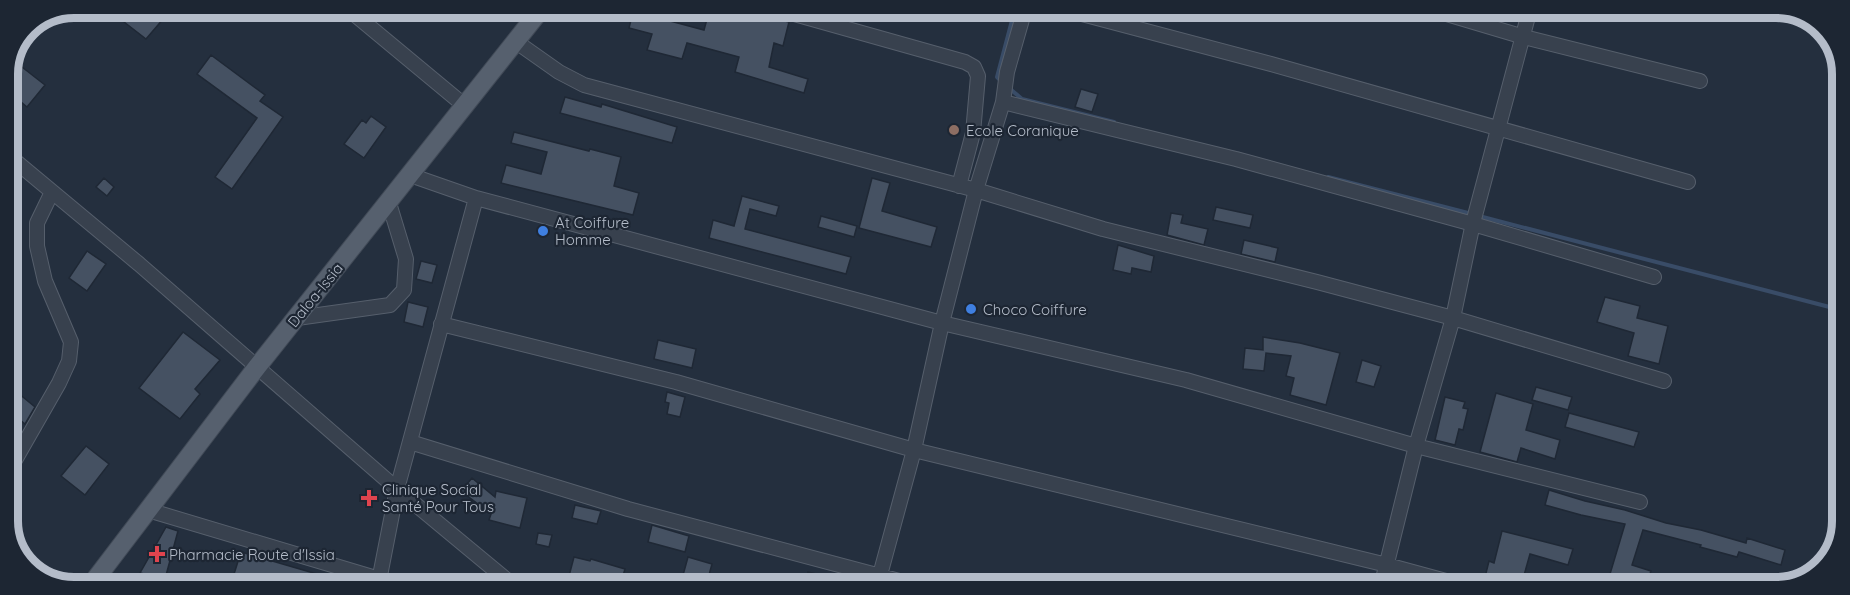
<svg xmlns="http://www.w3.org/2000/svg" width="1850" height="595" viewBox="0 0 1850 595" font-family="Quicksand,sans-serif">
	<style>
		.lines { fill: none; stroke-linecap: round; stroke-linejoin: round }
		.stream { stroke: #394c67; stroke-width: 4 }
		.building { fill: #455162; stroke: #1f2835; stroke-width: 1.5 }
		.minor-casing { stroke: #565f6c; stroke-width: 16 }
		.major-casing { stroke: #414a57; stroke-width: 20 }
		.minor { stroke: #38414e; stroke-width: 14 }
		.major { stroke: #56606e; stroke-width: 18 }
		.education-dot { fill: #8d6e63; stroke: #1d2633; stroke-width: 2 }
		.shop-dot { fill: #3f7fe0; stroke: #1d2633; stroke-width: 2 }
		.health-dot { fill: #e0444e; stroke: #1d2633; stroke-width: 2 }
		.labels { text-anchor: middle; dominant-baseline: central; stroke-width: 4.5; stroke-linejoin: round; paint-order: stroke }
		.poi-label { font-size: 15px; fill: #b4bcc9; stroke: #1d2633; text-anchor: start }
		.street-label { font-size: 15px; fill: #b4bcc9; stroke: #1d2633 }
		.rim { fill: none; stroke: #b4bcc9; stroke-width: 8 }
	</style>
	<rect width="100%" height="100%" fill="#242f3e"/>
	<g class="lines">
		<path class="stream" d="M1003,83l-6,-6 18,-68
			M1009,88l13,11 92,23
			M1328,177l144,37
			M1479,216l362,94"/>
	</g>
	<path class="building" d="M106,8h45l13,10 -18,21z
		M634,8h23l-2,9 49,13 6,-22h21l58,14 -6,24 -9,-3 -5,24 39,12 -4,14 -69,-21 4,-15 -52,-14 -5,16 -35,-9 5,-16 -23,-6z
		M211,55l54,40 -5,6 23,16 -51,72 -17,-12 42,-59 -60,-44z
		M13,60l32,25 -18,22 -19,-16v-17z
		M1081,89l17,5 -6,18 -17,-5z
		M565,97l36,10 1,-3 75,23 -5,16 -112,-30z
		M371,116l15,11 -22,31 -20,-14 18,-24 4,3z
		M514,132l75,19 1,-2 31,8 -7,29 25,7 -6,22 -132,-32 5,-18 35,9 6,-22 -36,-9z
		M104,178l10,9 -7,9 -11,-9z
		M872,178l18,5 -8,28 55,16 -6,20 -72,-19z
		M742,196l37,10 -3,10 -26,-7 -5,20 106,28 -5,17 -137,-36 4,-18 21,6z
		M1216,207l37,8 -3,13 -37,-8z
		M1171,213l12,2 -2,8 27,6 -4,16 -37,-10z
		M821,216l36,10 -3,11 -36,-10z
		M1244,240l34,8 -3,14 -34,-8z
		M1118,245l36,11 -3,16 -19,-4 -1,6 -18,-4z
		M87,251l19,13 -19,27 -18,-13z
		M421,261l16,4 -5,18 -16,-4z
		M1605,297l35,9 -3,12 31,8 -9,38 -31,-8 6,-23 -37,-11z
		M408,302l20,5 -5,20 -19,-5z
		M183,332l37,28 -25,29 5,5 -20,25 -41,-31z
		M1263,337l37,6 40,10 -14,52 -36,-10 4,-17 -8,-2 5,-20 -25,-3 -2,18 -21,-2 2,-21 18,2z
		M658,340l38,9 -4,19 -38,-9z
		M1362,360l19,6 -7,21 -18,-5z
		M1536,387l36,10 -4,13 -36,-10z
		M667,392l18,5 -5,20 -13,-3 2,-11 -4,-1z
		M18,393l17,14 -10,17 -17,-14v-4z
		M1496,393l37,11 -7,26 34,10 -5,19 -34,-11 -4,14 -37,-10z
		M1445,397l20,5 -2,6 5,1 -5,21 -4,-1 -4,16 -20,-5z
		M1569,413l70,19 -5,15 -69,-20z
		M86,446l23,18 -24,31 -24,-19z
		M472,478l23,19 1,-6 31,7 -7,30 -31,-8 2,-6 -30,-23z
		M1549,490l36,11 40,9 41,13 35,7 45,13 1,-5 38,12 -4,15 -42,-13 -2,5 -37,-10 1,-2 -58,-15 -11,35 19,6 -5,14 -36,-11 15,-50 -44,-9 -36,-10z
		M575,505l26,6 -4,13 -25,-6z
		M652,525l37,11 -4,16 -37,-10z
		M166,527l12,4 -13,48 -25,-6z
		M1502,531l71,18 -5,16 -38,-11 -9,32 -36,-9 4,-16 5,2z
		M538,533l14,2 -3,12 -13,-3z
		M241,552l76,22 -4,11h-31l-15,-4 -1,3 -32,-10z
		M574,557l16,4 1,-2 34,10 -5,17h-48l2,-9 -5,-1z
		M688,557l24,7 -6,22h-26z
		M808,572l41,10v4h-44z
		M1676,574l35,11 -1,2h-27l-10,-3z"/>
	<g class="lines">
		<defs>
			<path id="minor" d="M347,8l118,98
				M773,8l192,54 9,5 4,9 -5,57 -14,53
				M1063,9l208,55 417,118
				M1430,9l94,28 176,44
				M515,41l44,31 25,13 392,105 127,39 214,53 136,36 211,63
				M1003,102l233,57 237,65 181,53
				M8,155l131,109 258,225 117,97
				M410,175l66,23 466,125 244,57 230,66 224,56
				M297,318l93,-13 14,-15 2,-31 -17,-56
				M441,324l235,58 238,68 473,115 81,22
				M410,442l218,67 290,77
				M8,468l7,-8 44,-77 10,-22 2,-19 -26,-61 -8,-35v-23l15,-31
				M148,510l231,69
				M378,586l19,-97 79,-291
				M877,586l37,-136 28,-127 34,-133 27,-88 4,-30 18,-63
				M1381,587l35,-141 37,-128 20,-95 57,-214"/>
			<path id="major" d="M91,585l166,-218 285,-359"/>
		</defs>
		<use href="#minor" class="minor-casing"/>
		<use href="#major" class="major-casing"/>
		<use href="#minor" class="minor"/>
		<use href="#major" class="major"/>
	</g>
	<circle class="education-dot" cx="954" cy="130" r="6"/>
	<g class="shop-dot">
		<circle cx="543" cy="231" r="6"/>
		<circle cx="971" cy="309" r="6"/>
	</g>
	<g class="health-dot">
		<path d="M366 489h6v6h6v6h-6v6h-6v-6h-6v-6h6z"/>
		<path d="M154 545h6v6h6v6h-6v6h-6v-6h-6v-6h6z"/>
	</g>
	<g class="labels">
		<g class="poi-label">
			<text x="966" y="130">Ecole Coranique</text>
			<text x="555" y="222">At Coiffure<tspan x="555" dy="17">Homme</tspan></text>
			<text x="983" y="309">Choco Coiffure</text>
			<text x="382" y="489">Clinique Social<tspan x="382" dy="17">Santé Pour Tous</tspan></text>
			<text x="169" y="554">Pharmacie Route d'Issia</text>
		</g>
		<g class="street-label">
			<text transform="translate(315 295) rotate(-51)">Daloa-Issia</text>
		</g>
	</g>
	<path d="M0 0H1850V595H0ZM74 18H1776A56 56 0 0 1 1832 74V521A56 56 0 0 1 1776 577H74A56 56 0 0 1 18 521V74A56 56 0 0 1 74 18Z" fill="#1d2633" fill-rule="evenodd"/>
	<path class="rim" d="M74 18H1776A56 56 0 0 1 1832 74V521A56 56 0 0 1 1776 577H74A56 56 0 0 1 18 521V74A56 56 0 0 1 74 18Z"/>
</svg>
